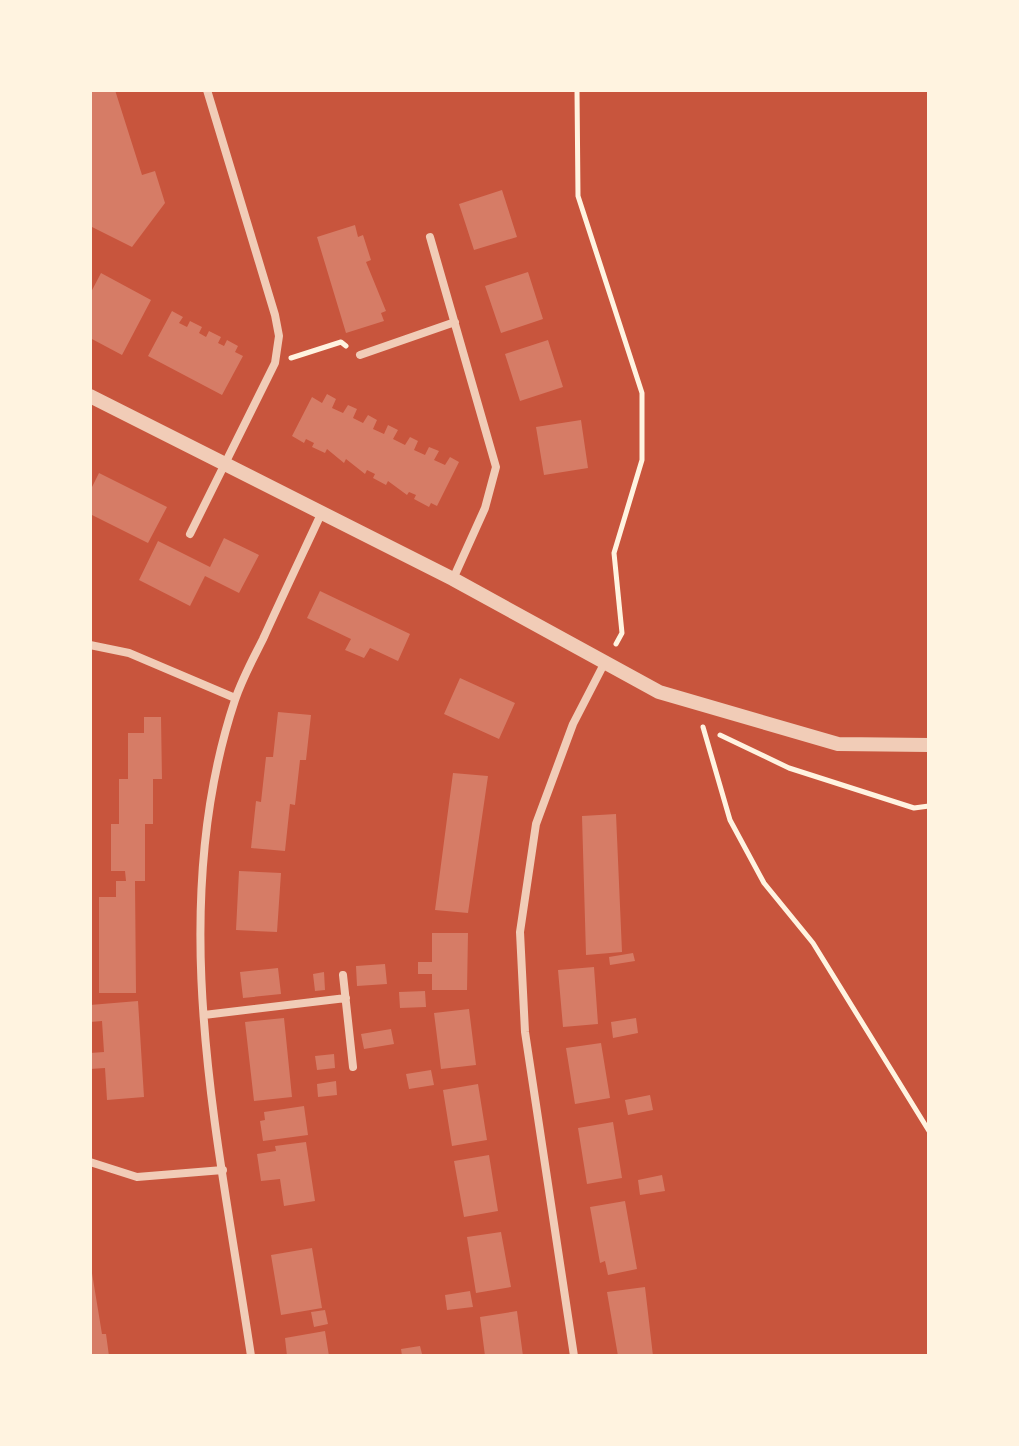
<svg xmlns="http://www.w3.org/2000/svg" width="1019" height="1446" viewBox="0 0 1019 1446" font-family="'Golos Text',sans-serif">
	<style>
		.building { fill: #d67c66 }
		.lines { fill: none; stroke-linecap: round; stroke-linejoin: round }
		.path { stroke: #fff3e0; stroke-width: 5 }
		.minor { stroke: #f1ccb7; stroke-width: 8 }
		.tertiary { stroke: #f1ccb7; stroke-width: 14 }
	</style>
	<rect width="100%" height="100%" fill="#c8553d"/>
	<path class="building" d="M90,90h25l27,85 13,-4 10,32 -33,44 -42,-21z
		M502,190l15,47 -43,13 -15,-46z
		M355,225l3,12 5,-2 8,25 -5,2 20,49 -5,2 3,8 -38,12 -29,-96z
		M528,272l15,47 -42,14 -16,-47z
		M101,273l50,27 -29,55 -32,-17v-44z
		M172,311l11,6 -4,6 8,4 3,-6 12,6 -3,6 7,4 3,-6 12,6 -3,6 6,3 3,-6 11,6 -3,6 8,4 -21,39 -74,-39z
		M548,340l15,47 -43,14 -15,-47z
		M327,394l9,5 -4,9 11,5 5,-8 9,4 -4,9 10,5 5,-8 9,5 -4,9 11,5 4,-9 10,5 -5,9 12,6 5,-8 8,4 -4,9 11,5 4,-8 10,4 -5,9 11,5 5,-8 9,5 -22,44 -6,-3 -2,4 -15,-8 2,-4 -7,-3 -2,3 -19,-14 -2,4 -13,-7 2,-4 -8,-4 -2,4 -19,-15 -2,4 -17,-14 -2,4 -13,-6 2,-4 -8,-4 -2,4 -12,-7 20,-39 10,6z
		M581,420l7,48 -44,7 -8,-48z
		M99,473l68,34 -19,36 -58,-29v-23z
		M224,538l35,17 -20,38 -34,-17 -15,30 -51,-26 19,-39 52,26z
		M320,591l90,43 -12,27 -28,-13 -6,10 -19,-8 6,-11 -44,-21z
		M460,678l55,25 -16,36 -55,-25z
		M278,712l33,3 -5,45h-6l-5,45 -5,-1 -5,47 -34,-3 5,-47 5,1 5,-45h7z
		M144,717h17l1,62h-9v45h-8v57h-10l1,112h-37v-96h17v-16h10l-1,-10h-14v-47h8v-45h9v-46h16z
		M453,773l35,3 -20,137 -33,-3z
		M616,814l6,138 -36,3 -4,-139z
		M239,871l42,2 -4,59 -41,-2z
		M432,933h36l-1,57h-35v-16h-14v-12h14z
		M633,953l2,8 -25,4 -1,-8z
		M385,964l2,20 -30,2 -1,-20z
		M594,967l4,57 -35,3 -5,-57z
		M278,968l3,26 -38,4 -3,-26z
		M324,972l1,18 -10,1 -2,-17z
		M425,991l1,16 -26,1 -1,-16z
		M138,1001l6,96 -37,3 -2,-32 -15,1v-16l14,-1 -2,-31 -12,1v-17z
		M469,1009l7,56 -35,4 -7,-56z
		M284,1018l8,79 -38,4 -9,-79z
		M636,1018l2,15 -25,5 -2,-16z
		M391,1029l3,15 -30,5 -3,-15z
		M601,1043l9,55 -35,6 -9,-56z
		M334,1054l1,14 -18,2 -2,-14z
		M431,1070l3,15 -25,4 -3,-15z
		M336,1081l1,14 -19,2 -1,-13z
		M478,1084l9,56 -35,6 -9,-56z
		M650,1095l3,15 -25,5 -3,-15z
		M304,1106l4,29 -45,6 -3,-20 5,-1 -1,-8z
		M613,1122l9,56 -35,6 -9,-56z
		M306,1142l9,59 -31,5 -4,-27 -19,2 -4,-27 19,-3 -1,-5z
		M489,1155l9,56 -34,6 -10,-56z
		M662,1175l3,16 -25,4 -2,-15z
		M625,1201l12,68 -29,6 -3,-14 -5,2 -10,-56z
		M501,1232l10,55 -35,6 -9,-56z
		M312,1248l10,60 -41,7 -10,-60z
		M90,1261l12,73h4l3,22h-19z
		M645,1287l8,69h-35l-11,-64z
		M470,1291l3,16 -26,3 -2,-15z
		M325,1310l3,14 -14,3 -3,-15z
		M517,1311l6,45h-38l-5,-39z
		M325,1331l4,25h-42l-2,-18z
		M420,1346l2,8 -20,2 -1,-7z"/>
	<g class="lines">
		<path class="path" d="M577,90l1,106 64,197v67l-28,93 8,80 -6,11
			M291,358l50,-16 5,4
			M703,727l27,93 34,63 49,60 116,188
			M720,735l69,33 125,40 15,-2"/>
		<path class="minor" d="M430,237l66,230 -11,41 -32,71
			M360,355l95,-33
			M190,534l85,-171 4,-27 -4,-21 -68,-225
			M90,645l39,8 106,45
			M343,975l10,92
			M204,1015l142,-17
			M90,1162l47,15 86,-7
			M251,1356c-32,-215 -87,-443 -16,-656 7,-21 18,-41 28,-61 19,-42 39,-84 59,-127
			M574,1356l-49,-324 -5,-100 16,-108 37,-100 32,-62"/>
		<path class="tertiary" d="M90,396l363,183 206,113 179,52 91,1"/>
	</g>
	<rect width="1019" height="1446" fill="none" stroke="#fff3e0" stroke-width="184"/>
</svg>
